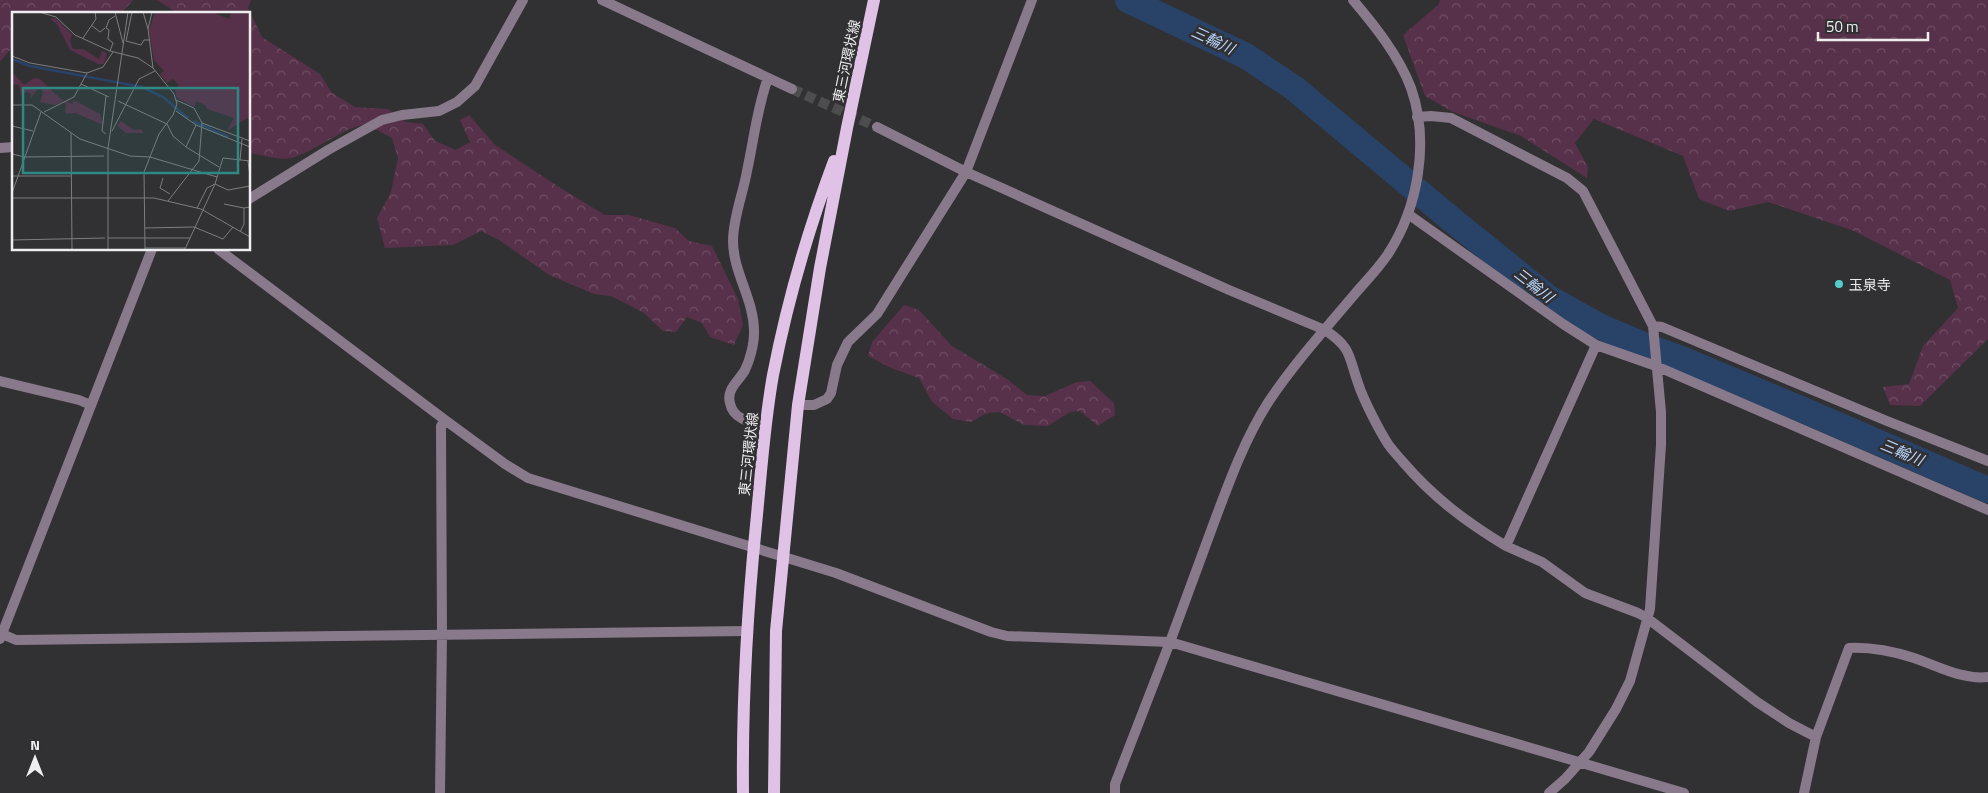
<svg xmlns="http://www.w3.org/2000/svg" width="1988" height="793" viewBox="0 0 1988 793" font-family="'Titillium Web','Noto Sans JP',sans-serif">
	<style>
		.forest { fill: url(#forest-crowns) }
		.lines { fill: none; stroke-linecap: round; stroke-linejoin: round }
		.river { stroke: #294368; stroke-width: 26 }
		.minor-tunnel { stroke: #4d4c4f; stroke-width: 10; stroke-dasharray: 10 5; stroke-linecap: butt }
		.minor { stroke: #88798b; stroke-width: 10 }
		.tertiary { stroke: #88798b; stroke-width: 10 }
		.primary { stroke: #e1c2e7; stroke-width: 12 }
		.poi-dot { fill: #53cdca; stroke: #313033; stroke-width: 2 }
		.labels { text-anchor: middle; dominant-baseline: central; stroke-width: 5; stroke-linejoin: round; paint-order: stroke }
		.street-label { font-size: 14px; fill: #eeedf0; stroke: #313033 }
		.poi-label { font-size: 14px; fill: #eeedf0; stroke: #313033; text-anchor: start }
		.water-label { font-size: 15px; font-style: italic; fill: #bbd6fc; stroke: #313033 }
		.inset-river { fill: none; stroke: #294368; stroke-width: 2.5 }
		.inset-road { fill: none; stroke: #7d7c7f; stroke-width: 1 }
		.view { fill: #308882; fill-opacity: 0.15; stroke: #308882; stroke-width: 2.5 }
		.inset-edge { fill: none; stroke: #eeedf0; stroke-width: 2.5 }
	</style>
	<defs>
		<pattern id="forest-crowns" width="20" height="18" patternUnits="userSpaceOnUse" patternTransform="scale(1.25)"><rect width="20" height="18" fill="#573149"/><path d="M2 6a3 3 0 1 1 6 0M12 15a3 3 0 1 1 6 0" fill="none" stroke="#6f4f64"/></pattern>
	</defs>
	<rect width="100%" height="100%" fill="#313033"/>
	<path class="forest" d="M0,0h133l-12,14h-107v31l-14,17z
		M157,0h94l-3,8 14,29 58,37 12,19 23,14 33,2 18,13 17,2 12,17 21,9 14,-8 -10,-22 9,-5 26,30 64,42 46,28h24l46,13 14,13 23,5 26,53 5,26 -9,20 -24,-8 -8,-14 -15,-6 -11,15 -13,-1 -19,-18 -33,-17 -17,-2 -45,-19 -50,-35 -18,-9 -28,14 -68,3 -8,-30 14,-26 7,-34 -6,-20 -27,-14c-27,7 -45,24 -70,33 -14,5 -32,-2 -46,-4v-139h-70z
		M1440,0h548v339l-68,67 -30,-1 -7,-18 26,-3 14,-38 35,-38 -8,-28 -96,-49 -86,-29 -39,9 -30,-12 -16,-43 -89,-37 -19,24 13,24 -1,11 -66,-42 -68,-24 -28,-16 -22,-61 35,-30z
		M904,305l15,5 33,36 55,33 20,16 18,1 32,-14 13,-1 24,22 1,12 -17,11 -18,-15 -10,1 -22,14 -24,-1 -24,-13 -13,1 -16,9 -18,-3 -21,-17 -13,-24 -28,-10 -23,-12 4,-14z"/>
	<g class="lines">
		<path class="river" d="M1128,0l118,56 48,32 157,131 98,79 52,29 45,19 38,14 126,53 178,77"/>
		<path class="minor-tunnel" d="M792,89l85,38"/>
		<path class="minor" d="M602,0l190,89
			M1417,117l14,-1 20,2 116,60 16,13 70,135 9,1 225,94 101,40
			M877,127l89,45 263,118 96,40c27,18 23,25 33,53 5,16 21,47 30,61 4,6 10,12 15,18 30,35 63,60 103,84
			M249,199l79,-49 54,-30 20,-5 37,-4 18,-9 18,-16 48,-86
			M1408,214l155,110 33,21
			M218,249l227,171 60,44 23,14 308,95 155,59 16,4 163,6 514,151
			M0,381l79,19 12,5
			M798,405h16l13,-6 4,-6 6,-28 11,-23 29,-28 89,-142 66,-172
			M766,425c-15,-3 -33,-5 -36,-22 -4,-14 9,-22 15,-33 5,-10 9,-26 9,-37 1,-32 -21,-60 -21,-92 0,-23 10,-47 14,-70 7,-32 10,-63 21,-93
			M0,633l16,7 730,-9
			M1816,737l-27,-14 -32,-21 -110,-84 -9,-5 -53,-20 -43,-31 -36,-16 90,-201 60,21 332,144
			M440,793l2,-158 -1,-209 4,-6
			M1115,793v-9l55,-142
			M1549,793l16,-14 24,-27 27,-43 14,-28 20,-72 11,-164v-33l-8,-86
			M1804,793l12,-56 33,-89c23,-1 43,3 65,10 24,8 48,22 74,19"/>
		<path class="tertiary" d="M0,148l14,-1
			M0,639l152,-390
			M1170,642c14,-38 28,-76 42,-114 16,-43 32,-88 57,-127 25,-37 56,-72 85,-106 11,-13 24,-26 34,-41 30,-46 42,-112 23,-166 -12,-32 -36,-62 -58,-88"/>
		<path class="primary" d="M743,793c-1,-90 4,-179 13,-268 5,-50 8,-100 17,-150 14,-72 35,-145 61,-214
			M774,793l2,-162 22,-226 22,-137 27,-140 27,-128"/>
	</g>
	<circle class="poi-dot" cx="1839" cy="284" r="5"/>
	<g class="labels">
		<g class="street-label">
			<text transform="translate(846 61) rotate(-78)">東三河環状線</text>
			<text transform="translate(748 454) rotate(-84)">東三河環状線</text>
		</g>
		<g class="poi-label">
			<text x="1849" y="284">玉泉寺</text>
		</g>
		<g class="water-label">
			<text transform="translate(1213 40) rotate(25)">三輪川</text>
			<text transform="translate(1534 285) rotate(38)">三輪川</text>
			<text transform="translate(1902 452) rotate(23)">三輪川</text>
		</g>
	</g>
	<g transform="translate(12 12)">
		<rect width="238" height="238" fill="#313033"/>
		<path d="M143,0h58l16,7 2,-7h18v108l-2,-2 -20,13 7,-13 -27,-9 -2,-4 -9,-4 -1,6 -18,-9 -2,-7 4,-6 -6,-6 -6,4 -7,-9 4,-3 -10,-11 -5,-30zM44,6l16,17 -2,6 3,8h10l16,10 3,-8 5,2 -3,11h-6l-28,-14 -13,-26 -7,-5zM0,60l12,13 10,-7 6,1 21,20 11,5 2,-4 26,14 3,11 -28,-12 -10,1 1,-9 -3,-4 -8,4 -15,-3 3,-10 -4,-5 -8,11v-4l-4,-2 -6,3 -2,-10 -7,-1zM109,109l13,9 7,-1 3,4h-18l-9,-7z" fill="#573149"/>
		<path class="inset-river" d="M0,47l18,7 112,21 21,10 25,21M181,109l35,16"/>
		<path class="inset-road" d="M27,0l17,5 19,18 35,16 28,7 15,10M103,0l8,31M131,0l5,17M79,13l9,7 5,-4M71,26l13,-19 -1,-7M114,29l15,4 3,-5h6M114,29l6,-29M98,39l3,-8 -5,-4 1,-9 -3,-2 3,-8 6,-4M0,44l18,7 57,10 16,-6 10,-15M69,72l28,13M164,88l18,8 8,15 48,18M106,89l49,23 6,12 13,11M0,93h20l48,34 50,17 20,1 67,20M164,99l20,14M32,100l30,-15 13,-24M0,114l21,5M100,119l27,-52 16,-8M59,121l1,116M94,122l-4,-3 4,-35M0,142l13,3 79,-1M228,148l2,-21M236,149l2,16M238,149l-27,-3 -8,26 13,6 22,-4M207,155l-33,-20 10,-22 54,22M0,164h59M151,166l-3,10 10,6M0,181l29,-81M0,186h142l47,11 49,28M156,189l31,-40 3,-38M212,192l20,4M185,196l10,-20 8,-4M133,216l49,-1 29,12 10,-12M228,220l4,-8v-16l6,-1M96,226h82M0,228l93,-2M133,236h40M96,237v-101l20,-136M133,237l-1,-77 15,-38 14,-19 4,-11 -3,-10 -21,-26 -5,-39 4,-17M173,237l30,-65"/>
		<path class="view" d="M11,76h215v85h-215z"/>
		<rect width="238" height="238" class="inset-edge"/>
	</g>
	<g transform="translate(35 758)" stroke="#313033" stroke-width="4" paint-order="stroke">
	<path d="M0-4L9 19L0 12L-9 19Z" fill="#eeedf0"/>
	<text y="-8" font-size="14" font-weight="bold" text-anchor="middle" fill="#eeedf0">N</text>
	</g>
	<path d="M1818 32v8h110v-8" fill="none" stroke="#eeedf0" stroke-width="2.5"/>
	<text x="1826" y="32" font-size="15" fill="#eeedf0" stroke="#313033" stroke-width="4" paint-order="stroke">50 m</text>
</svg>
